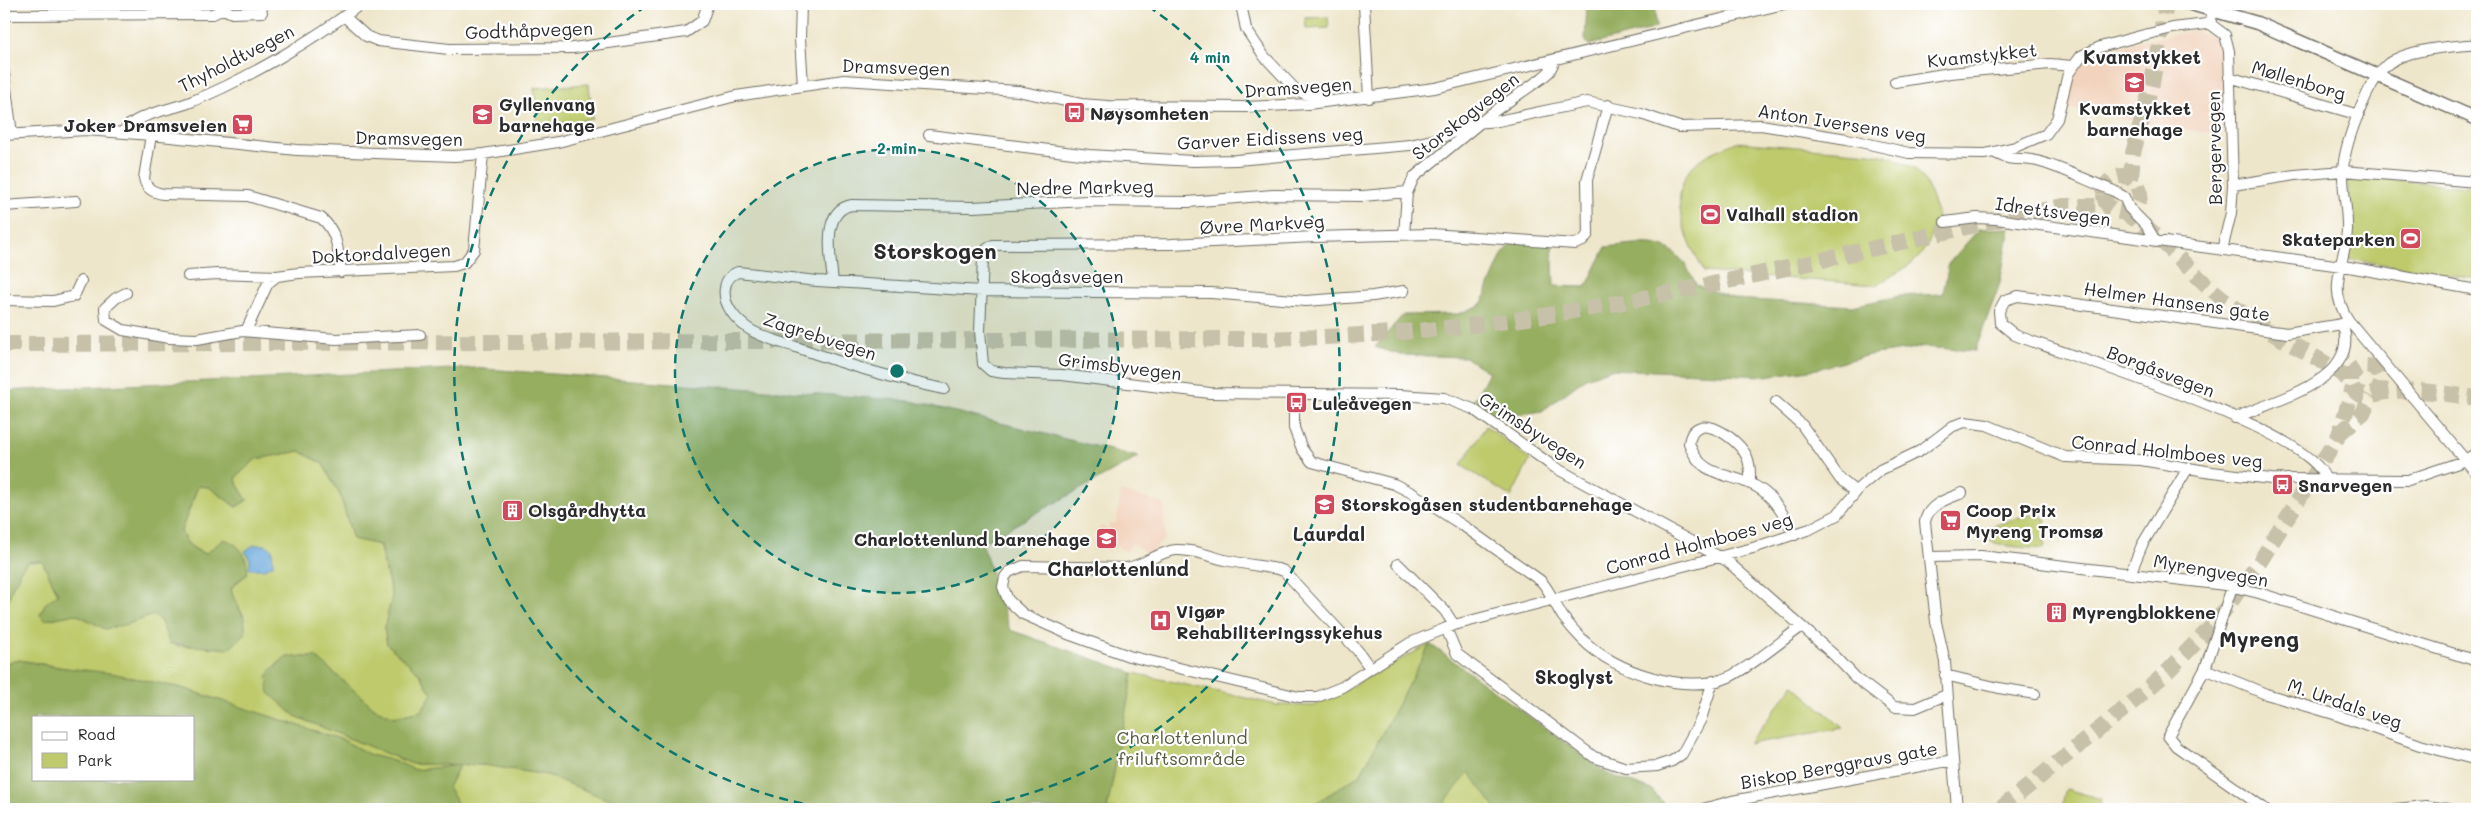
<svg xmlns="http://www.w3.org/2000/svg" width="2481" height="813" viewBox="0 0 2481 813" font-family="Mali,sans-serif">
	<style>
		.built { fill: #f2d4be }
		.green { fill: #beca6c; stroke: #747a4c }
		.forest { fill: #96ae60; stroke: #606c46; fill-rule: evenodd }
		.water { fill: #67a7da; stroke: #496982 }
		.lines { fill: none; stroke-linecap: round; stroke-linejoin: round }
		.primary-tunnel { stroke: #c7c1aa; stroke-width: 16; stroke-dasharray: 16 8; stroke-linecap: butt }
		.minor-casing { stroke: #6f6c63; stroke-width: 12 }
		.tertiary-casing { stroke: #6f6c63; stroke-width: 15 }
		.minor { stroke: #fff; stroke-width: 10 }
		.tertiary { stroke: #fff; stroke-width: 12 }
		.ring { fill: none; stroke: #0f766e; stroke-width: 2.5; stroke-dasharray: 9 6 }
		.labels { text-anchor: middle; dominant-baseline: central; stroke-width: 4.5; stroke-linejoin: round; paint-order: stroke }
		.street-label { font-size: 18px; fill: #2b2b2b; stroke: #fff }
		.poi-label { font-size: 18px; font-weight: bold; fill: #2b2b2b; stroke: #fff; text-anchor: start }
		.park-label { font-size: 18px; fill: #575b3e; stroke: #fff }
		.neighbourhood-label { font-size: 19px; font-weight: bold; fill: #2b2b2b; stroke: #fff }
		.district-label { font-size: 22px; font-weight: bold; fill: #2b2b2b; stroke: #fff }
		.centre { fill: #0f766e; stroke: #fff; stroke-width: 2.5 }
		.ring-label { font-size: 15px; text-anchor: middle; font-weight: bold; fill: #0f766e; stroke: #fff; stroke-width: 4.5; stroke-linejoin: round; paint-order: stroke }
	</style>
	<rect width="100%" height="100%" fill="#fff"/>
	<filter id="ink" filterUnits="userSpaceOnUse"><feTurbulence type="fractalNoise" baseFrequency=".02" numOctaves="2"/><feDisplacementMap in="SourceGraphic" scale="10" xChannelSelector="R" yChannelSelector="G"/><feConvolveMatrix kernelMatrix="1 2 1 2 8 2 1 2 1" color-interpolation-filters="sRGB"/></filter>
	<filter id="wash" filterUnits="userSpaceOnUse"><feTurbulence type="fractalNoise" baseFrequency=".0096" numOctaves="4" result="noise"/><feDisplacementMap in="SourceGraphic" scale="20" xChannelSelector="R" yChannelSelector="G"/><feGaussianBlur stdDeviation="1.12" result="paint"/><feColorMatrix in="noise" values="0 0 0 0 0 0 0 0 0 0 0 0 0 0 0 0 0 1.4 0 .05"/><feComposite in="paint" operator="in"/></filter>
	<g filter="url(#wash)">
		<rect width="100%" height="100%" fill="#eee6ca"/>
		<path class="built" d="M2194,30l28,10 1,91 -16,2 -143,-25 13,-44 59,-22z
			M1121,491l43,13 1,34 -13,15 -4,1 -17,-11 -4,9 -15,-7 -3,6 -16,-7 7,-18 8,3 1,-6h7z"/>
		<path class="green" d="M1328,17l1,11 -23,1 -1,-11z
			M589,84l3,35 -54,8 -4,-39z
			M1736,142l134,11 22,4 22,11 12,15 11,29 -1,10 -7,20 -10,15 -14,11 -29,17 -172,-13c-17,-33 -42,-79 -6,-111 10,-8 26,-13 38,-19z
			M2348,175l129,13v91l-128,-20z
			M1486,426l44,34 -19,37 -50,-32z
			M300,451l23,13 17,31 13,44 26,6 13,52 -8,31 3,16 32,29 13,21 -11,17 -27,6 -20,-9 -58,-51h-31l-15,14 25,45 117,48 72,1 63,10 85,34h-171l-13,-22 11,-22 -44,5 -18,-8 -27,-7 -27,-15 -161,-52 -163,-28 -15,3v-61h4l5,-17 6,-6v-7l8,-10 16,-1 15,33 -13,10 -5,11 5,5 30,-6 13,6 40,4 25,-9 7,5 16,26h17l53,-26 -13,-23 -2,-9 15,-13 -22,-36 -18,15c-13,-5 -20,-10 -25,-23l17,-45 11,1 27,20 11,-7 -10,-16 -1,-7 20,-18z
			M2037,514l9,5 -2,9 6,4 -4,3 -2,14c-20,-2 -46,-1 -64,-13l1,-6 45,-15z
			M1430,644l-70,131 -54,34h-199l26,-136 144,32 37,1z
			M1793,685l50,43 -94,16z
			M1469,771l27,38h-57l1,-1z
			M2066,789l35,10 -2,10h-38z"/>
		<path class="forest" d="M1587,4h68l1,24 -67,17 -4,-3z
			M2010,228l-10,55 -25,68 -51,-4 -55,8 -52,14 -52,7 -155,-7 -24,9 -44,33 -53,8 -16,-17 16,-30 -2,-1 -22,-14 -64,-2 -26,-8 28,-32 55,-1 23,-9 21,-50 10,-12 40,-1 2,44 32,1 20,-40c46,-5 69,-11 90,38l39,14 117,7 48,-10 43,-2 6,-31 30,-34z
			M473,368l438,33 228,56 -157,86 28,87 123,43 -26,136h-475l-85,-34 -63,-10 -72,-1 -117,-48 -26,-23 -2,-17 18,-19h31l58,51 20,9 27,-6 11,-17 -13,-21 -32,-29 -3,-16 8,-31 -12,-52 -27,-6 -13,-44 -17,-31 -23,-13 -44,8 -20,18 1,7 10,16 -11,7 -27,-20 -11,-1 -17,45c4,13 12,18 24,23l19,-15c17,6 25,18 23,36l-11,7 -5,7c4,19 16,23 14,45l-16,15 -59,-5 -10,-24 -7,-5 -25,9 -23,5 -29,-15 -31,6 -5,-5 5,-11 13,-10 -16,-33 -15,1 -8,10v7l-6,6 -5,17h-4v-211z
			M1430,644l178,130 44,16 16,19h-172l-27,-37 -30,37h-133l54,-34z
			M19,660l38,7 54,6 71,15 161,52 27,15 27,7 18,8 45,-5 -12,22 13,22h-457v-146zM34,717h160v62h-160z"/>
		<path class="water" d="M254,545h11l7,4 1,16 -9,4h-15l1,-9 -5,-9z"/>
	</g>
	<g filter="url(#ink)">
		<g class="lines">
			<path class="primary-tunnel" d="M2104 194a18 18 0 1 1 36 0a18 18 0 1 1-36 0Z
				M2131,179l2,-26 19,-70 14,-79
				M2123,212c36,19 64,59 98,85 18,14 36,27 56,39 25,15 52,26 74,46
				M4,344l1241,-5c106,-1 212,-9 316,-26 169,-28 335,-72 502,-107h46
				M2351 381a15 15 0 1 1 30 0a15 15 0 1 1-30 0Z
				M2373,395c34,-10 70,-1 104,3
				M2340,433l23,-20 8,-17
				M2000,809l134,-108 32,-28 49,-50 44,-60 80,-128 14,-47"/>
			<defs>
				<path id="minor" d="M801,4l-1,35 3,46
					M1241,4l5,25 18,27 31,33 10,5 15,1 4,7
					M1364,4l5,94
					M223,9l9,4 30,-1
					M4,15l209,-1 10,-5 3,-5
					M344,16l22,20 12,5 71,8 124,-1 113,-16 16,-11 6,-17
					M2209,23l16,12 4,16 4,134 -2,28 -9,37
					M2477,44c-25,3 -67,4 -88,19 -21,16 -44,80 -46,106 -1,21 5,41 4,61 -2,36 -21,57 2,91l128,153
					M4,74l8,60
					M2229,77l130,38
					M1895,82l55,-9 100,-9 22,2
					M1608,105l-21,75 1,54 -5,7 -8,3 -144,-10 -118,3 -141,7 -179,1 -6,4 -4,9 -3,73 3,33 8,7 13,2 58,2 148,18 190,2 44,3 29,11 81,58 173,94 107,94 22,23 38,29 21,1 31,-13
					M123,132c10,-17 46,-22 65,-29 56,-22 125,-63 173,-99
					M4,135l82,-5 65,5 146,15 157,6 29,-2 75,-12 178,-46 108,-16 174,11 63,13 27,2 138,1 62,-3 127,-16 349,-84
					M151,135l-7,43c2,11 9,14 19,16l85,2 73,22c17,14 17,33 20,54
					M929,135l160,20 104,6 43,-1 174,-15 30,-7 35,-15 23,-2 89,-19 54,12 38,13 82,-2 86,14 62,14 76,1 30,-7 31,-13 11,-15 11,-45 13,-18 19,-9 40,-11 33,-8 34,-4 4,-4 2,-11
					M1995,153c16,9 25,4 42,8 26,7 51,20 77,30l10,6 5,11 17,17 10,17
					M2233,185l62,-10 48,-4 134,11
					M4,206l72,-5
					M1945,222l32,-4 19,1 353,48 128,23
					M1404,235l3,-42 7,-16 78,-64 50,-35 7,-6 6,-12
					M188,276l29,-2 60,2 22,-3 155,-7 10,-3 10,-13 9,-96
					M833,282c-2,-23 -13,-72 19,-77l121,2 114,-6 101,1 85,-7 90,1 44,-4
					M126,293l-10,5 -11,10 1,12 17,10 46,8 28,1 45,-8 94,8 84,-4
					M4,300l49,1 21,-5 7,-15
					M246,331l22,-48 9,-7
					M944,389c-50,-10 -100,-25 -148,-42 -16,-5 -33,-9 -47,-18 -12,-8 -27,-24 -24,-41 1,-8 5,-13 13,-16l79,9 165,10 229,2 95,8 67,-5 31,-5
					M1294,394v34l8,21 10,13 82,22 18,9 53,34 76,54c10,11 14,24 22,36 6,8 13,16 20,23 30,31 104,56 146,37 26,-13 48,-33 72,-50
					M1776,402l26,23 38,54 16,13
					M2235,418c36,-17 129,-38 107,-94l4,-2
					M2325,478c-15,-49 -256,-122 -310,-143l-15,-12 -1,-12 6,-11 13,-4 269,37 55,-9
					M1750,484c0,-9 1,-18 -3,-27 -8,-18 -52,-50 -58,-14 12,39 48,28 74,48 14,11 23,28 32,44
					M1930,557l51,-1 244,29 34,8 218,68
					M1398,564l47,47 9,14
					M2130,574l12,-29 46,-77
					M2232,587l-27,82 -37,67 8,10 89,63
					M1446,628l11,26 137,103 32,11 31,-2 15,-5 10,-7 19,-35 12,-38
					M1370,668l-12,-17 -74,-80 -6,-2c-17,-3 -35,-5 -53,-9 -16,-4 -32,-11 -49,-10 -17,1 -32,16 -50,18l-103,-2 -14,6 -4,5 -2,10 5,13 15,14 45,20 61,22 170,41h18l25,-10 68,-44 44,-18 299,-77 57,-19 27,-14 23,-28 20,-17 40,-19 33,-25 12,-4 22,3 78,32 76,3 71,12 59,7 137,1 53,-18 16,-9
					M2205,669l61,25 68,20 86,31 57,15
					M1945,675l54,13 36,6
					M1703,809l29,-8 221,-41
					M1957,809l-12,-147 -9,-40 -11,-100c3,-18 22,-23 37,-29
					M2395,809l31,-3 23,3"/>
				<path id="tertiary" d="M2191,4l66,19 220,96"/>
			</defs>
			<use href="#minor" class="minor-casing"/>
			<use href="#tertiary" class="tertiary-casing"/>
			<use href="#minor" class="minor"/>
			<use href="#tertiary" class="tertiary"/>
		</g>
	</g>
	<circle cx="897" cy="371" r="222" fill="#0f766e" fill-opacity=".12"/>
	<g class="ring">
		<circle cx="897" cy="371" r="222"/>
		<path d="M832 809A443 443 0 0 1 646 6M1148 6A443 443 0 0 1 962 809"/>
	</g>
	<defs>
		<symbol id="school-square" viewBox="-11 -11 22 22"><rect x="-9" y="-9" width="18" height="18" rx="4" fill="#d1495b" stroke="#fff"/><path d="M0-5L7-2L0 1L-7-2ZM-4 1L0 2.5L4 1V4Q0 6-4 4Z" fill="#fff"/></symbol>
		<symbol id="bus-square" viewBox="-11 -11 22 22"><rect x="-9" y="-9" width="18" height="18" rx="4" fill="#d1495b" stroke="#fff"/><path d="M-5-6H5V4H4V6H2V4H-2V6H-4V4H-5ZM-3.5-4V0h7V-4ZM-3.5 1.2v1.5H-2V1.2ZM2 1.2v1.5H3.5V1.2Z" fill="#fff"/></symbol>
		<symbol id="supermarket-square" viewBox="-11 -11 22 22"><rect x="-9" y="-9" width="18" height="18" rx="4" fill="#d1495b" stroke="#fff"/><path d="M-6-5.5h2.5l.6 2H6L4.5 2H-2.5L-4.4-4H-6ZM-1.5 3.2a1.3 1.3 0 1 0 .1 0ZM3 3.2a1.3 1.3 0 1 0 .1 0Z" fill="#fff"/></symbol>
		<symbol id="stadium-square" viewBox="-11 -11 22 22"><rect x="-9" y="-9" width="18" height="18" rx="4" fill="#d1495b" stroke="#fff"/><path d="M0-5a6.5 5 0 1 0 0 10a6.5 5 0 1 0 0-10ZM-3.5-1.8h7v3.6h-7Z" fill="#fff"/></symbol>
		<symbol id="building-square" viewBox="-11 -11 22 22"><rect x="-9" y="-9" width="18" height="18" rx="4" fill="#d1495b" stroke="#fff"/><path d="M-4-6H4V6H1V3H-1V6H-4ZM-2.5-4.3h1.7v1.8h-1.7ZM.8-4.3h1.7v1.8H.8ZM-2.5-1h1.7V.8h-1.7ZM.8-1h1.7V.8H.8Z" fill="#fff"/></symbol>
		<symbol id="hospital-square" viewBox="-11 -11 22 22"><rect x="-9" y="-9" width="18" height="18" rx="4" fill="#d1495b" stroke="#fff"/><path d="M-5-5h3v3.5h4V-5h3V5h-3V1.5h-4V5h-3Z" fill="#fff"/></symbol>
	</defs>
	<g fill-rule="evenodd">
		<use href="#school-square" x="2122" y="70" width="25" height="25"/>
		<use href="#bus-square" x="1062" y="100" width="25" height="25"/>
		<use href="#school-square" x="470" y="102" width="25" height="25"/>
		<use href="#supermarket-square" x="230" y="112" width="25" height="25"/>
		<use href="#stadium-square" x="1698" y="202" width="25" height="25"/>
		<use href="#stadium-square" x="2398" y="226" width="25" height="25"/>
		<use href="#bus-square" x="1284" y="390" width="25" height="25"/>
		<use href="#bus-square" x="2270" y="472" width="25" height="25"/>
		<use href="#school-square" x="1312" y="492" width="25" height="25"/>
		<use href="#building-square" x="500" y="498" width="25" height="25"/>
		<use href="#supermarket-square" x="1938" y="508" width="25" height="25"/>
		<use href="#school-square" x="1094" y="526" width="25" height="25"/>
		<use href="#building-square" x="2044" y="600" width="25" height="25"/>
		<use href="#hospital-square" x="1148" y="608" width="25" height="25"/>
	</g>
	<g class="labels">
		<g class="street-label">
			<text transform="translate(529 30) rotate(-2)">Godthåpvegen</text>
			<text transform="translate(1982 55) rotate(-6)">Kvamstykket</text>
			<text transform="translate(236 58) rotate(-27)">Thyholdtvegen</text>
			<text transform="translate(896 67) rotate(2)">Dramsvegen</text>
			<text transform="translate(2299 80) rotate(17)">Møllenborg</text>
			<text transform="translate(1298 87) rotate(-4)">Dramsvegen</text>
			<text transform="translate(1465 116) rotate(-38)">Storskogvegen</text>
			<text transform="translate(1842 123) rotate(9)">Anton Iversens veg</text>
			<text transform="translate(409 138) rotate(1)">Dramsvegen</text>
			<text transform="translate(1270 138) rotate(-3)">Garver Eidissens veg</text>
			<text transform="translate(2214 148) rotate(-91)">Bergervegen</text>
			<text transform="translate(1085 187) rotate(-1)">Nedre Markveg</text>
			<text transform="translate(2053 211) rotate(8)">Idrettsvegen</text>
			<text transform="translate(1262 224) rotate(-3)">Øvre Markveg</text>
			<text transform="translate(381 253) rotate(-3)">Doktordalvegen</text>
			<text x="1067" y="276">Skogåsvegen</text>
			<text transform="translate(2177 301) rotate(8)">Helmer Hansens gate</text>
			<text transform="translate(820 336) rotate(18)">Zagrebvegen</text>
			<text transform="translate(1120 366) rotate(7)">Grimsbyvegen</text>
			<text transform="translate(2161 371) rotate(21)">Borgåsvegen</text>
			<text transform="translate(1533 430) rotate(33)">Grimsbyvegen</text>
			<text transform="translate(2167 451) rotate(6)">Conrad Holmboes veg</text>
			<text transform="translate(1699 543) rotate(-15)">Conrad Holmboes veg</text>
			<text transform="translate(2211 570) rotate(10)">Myrengvegen</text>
			<text transform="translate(2345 703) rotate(19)">M. Urdals veg</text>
			<text transform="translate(1839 765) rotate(-10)">Biskop Berggravs gate</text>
		</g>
		<g class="poi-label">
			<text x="499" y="104">Gyllenvang<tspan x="499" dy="21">barnehage</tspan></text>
			<text x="2135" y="108" text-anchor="middle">Kvamstykket<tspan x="2135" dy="21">barnehage</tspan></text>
			<text x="1090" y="113">Nøysomheten</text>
			<text x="227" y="125" text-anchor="end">Joker Dramsveien</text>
			<text x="1726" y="214">Valhall stadion</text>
			<text x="2395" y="239" text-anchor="end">Skateparken</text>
			<text x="1312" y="403">Luleåvegen</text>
			<text x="2298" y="485">Snarvegen</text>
			<text x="1341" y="504">Storskogåsen studentbarnehage</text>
			<text x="528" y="510">Olsgårdhytta</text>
			<text x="1966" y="510">Coop Prix<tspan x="1966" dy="21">Myreng Tromsø</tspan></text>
			<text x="1090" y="539" text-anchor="end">Charlottenlund barnehage</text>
			<text x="1176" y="611">Vigør<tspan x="1176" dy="21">Rehabiliteringssykehus</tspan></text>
			<text x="2072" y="612">Myrengblokkene</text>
		</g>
		<g class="park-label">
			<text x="1182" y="737">Charlottenlund<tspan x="1182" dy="21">friluftsområde</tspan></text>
		</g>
		<g class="neighbourhood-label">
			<text x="2142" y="56">Kvamstykket</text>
			<text x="1329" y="533">Laurdal</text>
			<text x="1118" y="568">Charlottenlund</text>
			<text x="1574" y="676">Skoglyst</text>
		</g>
		<g class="district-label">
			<text x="935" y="250">Storskogen</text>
			<text x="2259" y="638">Myreng</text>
		</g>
	</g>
	<circle cx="897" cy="371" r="8" class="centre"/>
	<g class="ring-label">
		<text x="1210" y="63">4 min</text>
		<text x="897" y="154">2 min</text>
	</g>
	<rect width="2481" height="813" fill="none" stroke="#fff" stroke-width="20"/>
	<rect x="32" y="716" width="162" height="65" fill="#ffffff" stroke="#aaaaaa"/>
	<rect x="42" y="732" width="25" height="8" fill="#ffffff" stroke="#aaaaaa"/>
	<text x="78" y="740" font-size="15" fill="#2b2b2b">Road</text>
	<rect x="42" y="753" width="25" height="15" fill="#beca6c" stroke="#aaaaaa"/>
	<text x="78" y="766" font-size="15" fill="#2b2b2b">Park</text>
</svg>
